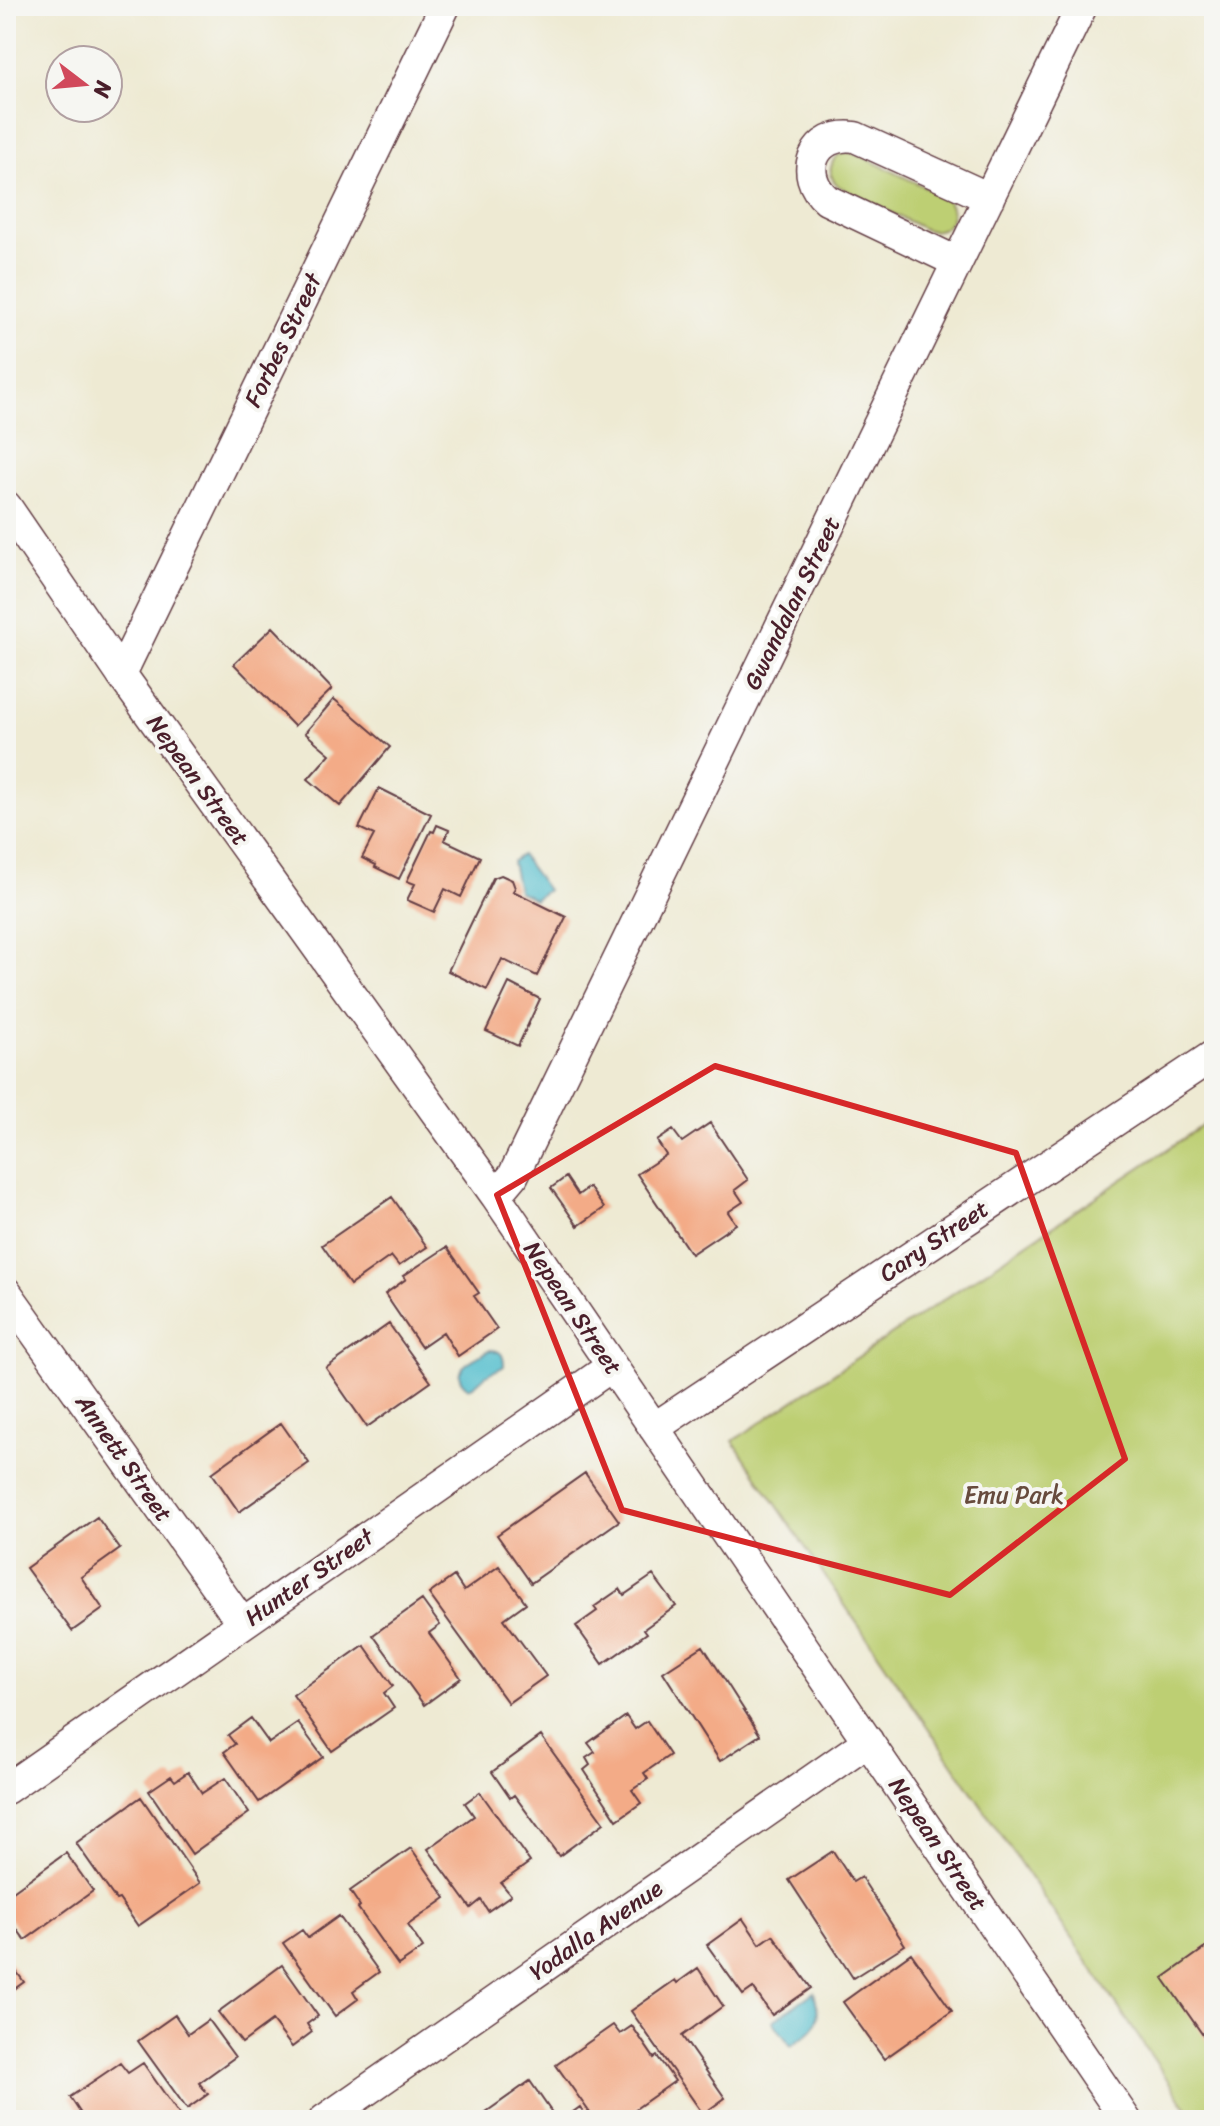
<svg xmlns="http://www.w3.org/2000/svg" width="1220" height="2126" viewBox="0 0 1220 2126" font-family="Sriracha,sans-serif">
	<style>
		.green { fill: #bdcf73; stroke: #84774f; stroke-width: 2 }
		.water { fill: #52becd; stroke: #4e6e7c; stroke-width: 2 }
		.building { fill: #f3ab87 }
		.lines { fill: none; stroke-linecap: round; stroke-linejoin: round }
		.street-casing { stroke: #633d44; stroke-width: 33 }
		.street { stroke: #fff; stroke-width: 30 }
		.marked { fill: none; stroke: #d62828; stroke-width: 6; stroke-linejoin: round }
		.labels { text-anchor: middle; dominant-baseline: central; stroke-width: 8; stroke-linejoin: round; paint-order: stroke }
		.street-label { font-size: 24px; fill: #4a1f2b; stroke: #f6f6f2 }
		.park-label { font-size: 24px; fill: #674b3d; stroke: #f6f6f2 }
	</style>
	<rect width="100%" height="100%" fill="#f6f6f2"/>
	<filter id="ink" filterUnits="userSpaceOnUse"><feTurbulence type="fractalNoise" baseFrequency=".0125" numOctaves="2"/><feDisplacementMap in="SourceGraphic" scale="16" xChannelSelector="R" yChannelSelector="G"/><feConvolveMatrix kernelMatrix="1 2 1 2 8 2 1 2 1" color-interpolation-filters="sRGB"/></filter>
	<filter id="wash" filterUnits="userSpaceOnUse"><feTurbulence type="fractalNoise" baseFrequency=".006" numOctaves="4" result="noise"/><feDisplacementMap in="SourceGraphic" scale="32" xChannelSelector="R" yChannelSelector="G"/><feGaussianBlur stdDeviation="1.8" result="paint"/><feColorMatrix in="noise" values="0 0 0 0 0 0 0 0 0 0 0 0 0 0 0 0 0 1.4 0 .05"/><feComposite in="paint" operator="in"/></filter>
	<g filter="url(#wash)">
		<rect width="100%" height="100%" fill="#eeead3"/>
		<path class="green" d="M845,152l12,2 86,42c18,16 7,39 -17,34l-86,-43c-14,-10 -12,-29 5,-35z
			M1214,1118v1002h-19l-462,-679z"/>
		<path class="water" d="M521,855l26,35 -12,9 -17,-8 -6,-29z
			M490,1350c11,0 14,5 14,16 -6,5 -10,4 -16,8 -7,4 -11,11 -19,14 -26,-17 8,-31 21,-38z
			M814,1992c9,33 2,36 -23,54l-18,-25z"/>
		<g id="blocks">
			<path class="building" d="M273,627l59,62 -38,37 -60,-62z
				M334,699l56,48 -50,59 -32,-27 22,-25 -25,-21z
				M379,788l52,26 -32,65 -24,-12 1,-2 -14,-7 12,-23 -15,-7z
				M437,825l12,5 -5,10 36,17 -19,40 -16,-8 -11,23 -27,-12 8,-16 -8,-3 24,-50 3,1z
				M501,875l11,5 3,8 -2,3 53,26 -29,59 -35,-17 -15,31 -39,-19 45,-93z
				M509,983l31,16 -22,47 -32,-15z
				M710,1123l38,57 -13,10 8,12 -15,10 8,12 -45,30 -54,-80 29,-19 -9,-14 16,-11 9,12z
				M566,1177l12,18 11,-8 15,21 -26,18 -27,-38z
				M392,1197l35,50 -28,19 -8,-10 -41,29 -28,-40z
				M447,1247l32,46 -5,3 23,33 -39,27 -15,-24 -22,15 -36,-53 21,-15 -3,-3z
				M389,1324l42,58 -64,45 -41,-59z
				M281,1423l28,40 -70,49 -27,-39z
				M585,1473l34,48 -88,62 -34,-48z
				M97,1517l23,32 -39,28 22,32 -31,22 -46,-63z
				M499,1566l27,37 -22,16 42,57 -38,27 -79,-109 25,-18 10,15z
				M653,1575l23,31 -32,23 3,4 -44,31 -27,-38 21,-15 -3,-4 26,-18 4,6z
				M422,1600l18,25 -11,8 32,45 -37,27 -51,-70z
				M364,1645l29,41 -9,7 10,15 -62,43 -39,-56z
				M703,1646l57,89 -40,26 -57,-89z
				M626,1716l9,13 12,-8 23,34 -26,18 4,6 -16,11 9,13 -24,17 -33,-50 6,-5 -4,-7 9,-6 -7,-9z
				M251,1718l18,25 29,-20 25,34 -64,45 -35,-50 11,-8 -7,-9z
				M541,1736l63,87 -45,33 -45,-61 -4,3 -18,-26z
				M188,1772l14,21 23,-15 24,35 -57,41 -43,-63 22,-15 4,5z
				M480,1792l50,70 -29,21 10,12 -23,16 -7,-11 -10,8 -43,-59 46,-33 -9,-13z
				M141,1797l59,86 -62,43 -19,-27 -3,1 -40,-57z
				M411,1848l35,50 -38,27 15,23 -25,17 -40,-57 2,-2 -10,-15z
				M833,1851l20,31 8,-5 44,68 -52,33 -64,-98z
				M66,1853l27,38 -68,49 -19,-26v-18z
				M339,1916l40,56 -26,19 5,8 -23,17 -52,-73 19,-13 6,8z
				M743,1919l17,25 13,-9 38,53 -39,27 -19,-27 -10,7 -36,-50z
				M1212,1943l2,3v105l-51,-73z
				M911,1953l41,58 -68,48 -41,-57z
				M6,1957l18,25 -18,13z
				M282,1965l36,51 -11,8 5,8 -20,15 -20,-26 -30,22 -24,-31z
				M698,1968l25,38 -41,30 43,62 -22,16 -72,-103 44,-31 2,3z
				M175,2015l13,19 20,-14 27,37 -36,26 9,11 -21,15 -49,-68z
				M613,2025l7,9 12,-8 22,32 3,-2 18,25 -48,34 3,5h-35l-39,-55z
				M120,2063l8,10 15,-10 40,57h-38l-4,-4 -6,4h-50l-15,-23z
				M530,2081l27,39h-76l-2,-3z
				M580,2107l9,13h-27z"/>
		</g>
	</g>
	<g filter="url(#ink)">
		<use href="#blocks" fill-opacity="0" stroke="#633d44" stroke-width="2"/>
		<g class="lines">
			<defs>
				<path id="street" d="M957,262l-130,-62c-31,-26 -13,-69 28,-63l134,61
					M6,506l115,168 375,522 630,924
					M121,674l324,-668
					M496,1196l17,-20 569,-1170
					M6,1292l236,331
					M654,1428l560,-373
					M6,1789l606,-423
					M324,2120l544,-379"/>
			</defs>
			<use href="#street" class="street-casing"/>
			<use href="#street" class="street"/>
		</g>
	</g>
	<path class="marked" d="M715,1066l301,87 109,306 -175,136 -328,-85 -125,-315z"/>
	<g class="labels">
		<g class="street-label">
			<text transform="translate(283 340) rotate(-64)">Forbes Street</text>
			<text transform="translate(792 603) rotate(-64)">Gwandalan Street</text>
			<text transform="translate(198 780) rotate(54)">Nepean Street</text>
			<text transform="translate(934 1241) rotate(-34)">Cary Street</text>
			<text transform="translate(573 1308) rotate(56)">Nepean Street</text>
			<text transform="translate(124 1458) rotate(55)">Annett Street</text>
			<text transform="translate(309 1577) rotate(-35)">Hunter Street</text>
			<text transform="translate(938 1844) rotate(56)">Nepean Street</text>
			<text transform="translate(596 1930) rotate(-35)">Yodalla Avenue</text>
		</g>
		<g class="park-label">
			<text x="1014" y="1495">Emu Park</text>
		</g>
	</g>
	<rect width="1220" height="2126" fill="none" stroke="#f6f6f2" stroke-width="32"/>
	<g transform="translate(84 84) rotate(106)"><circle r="38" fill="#f6f6f2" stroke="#b1a0a2" stroke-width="2"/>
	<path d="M0-6L14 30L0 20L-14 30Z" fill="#d1495b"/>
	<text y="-12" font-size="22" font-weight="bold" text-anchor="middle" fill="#4a1f2b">N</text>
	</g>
</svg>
